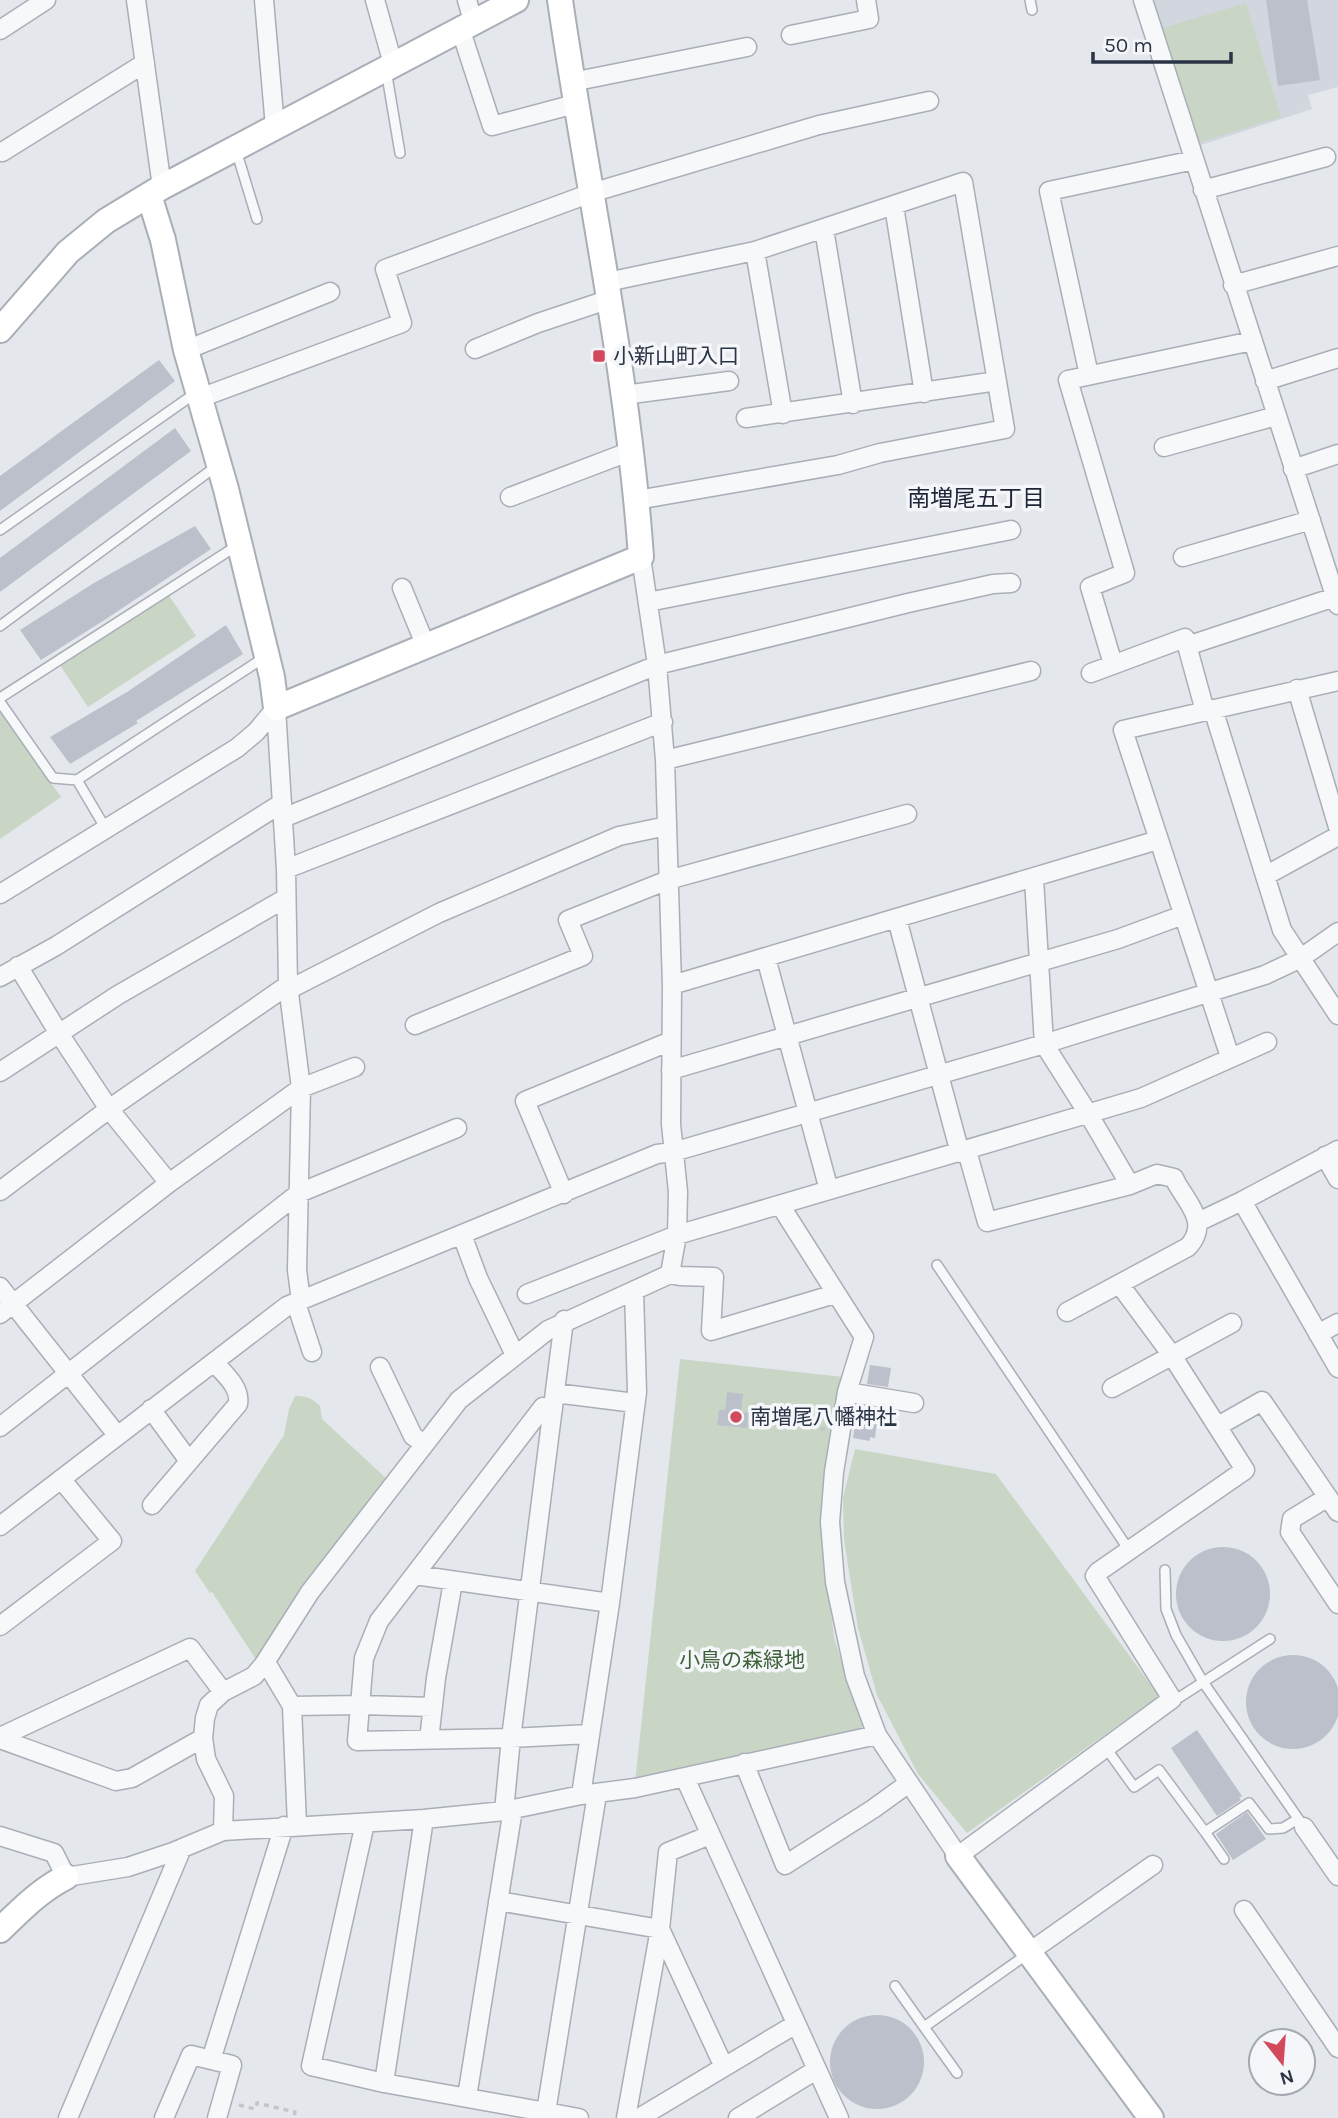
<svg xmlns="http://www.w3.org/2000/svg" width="1338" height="2118" viewBox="0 0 1338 2118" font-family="Karla,'Noto Sans JP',sans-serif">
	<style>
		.built { fill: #d2d6de }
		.green { fill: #c9d6c5 }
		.building { fill: #bbc0ca }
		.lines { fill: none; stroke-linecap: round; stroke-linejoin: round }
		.lane-casing { stroke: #a9aeb7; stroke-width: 12 }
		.street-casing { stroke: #a9aeb7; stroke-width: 21 }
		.secondary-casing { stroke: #a9aeb7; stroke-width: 28 }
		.path { stroke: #c2c5cb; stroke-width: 3.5; stroke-dasharray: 5 5; stroke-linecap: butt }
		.lane { stroke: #f7f8fa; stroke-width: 9 }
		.street { stroke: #f7f8fa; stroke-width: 18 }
		.secondary { stroke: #fff; stroke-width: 24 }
		.poi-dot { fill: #d1495b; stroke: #f4f6f9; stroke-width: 2.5 }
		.labels { text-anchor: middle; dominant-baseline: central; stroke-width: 7; stroke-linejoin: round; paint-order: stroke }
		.poi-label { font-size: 21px; fill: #2b3445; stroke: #f4f6f9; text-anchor: start }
		.park-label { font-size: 21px; fill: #3f6138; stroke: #f4f6f9 }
		.neighbourhood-label { font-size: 23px; fill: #1d2536; stroke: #f4f6f9 }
	</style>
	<rect width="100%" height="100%" fill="#e4e7ec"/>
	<path class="built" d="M1151,0h187v87l-30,8 4,14 -114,37z"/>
	<path class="green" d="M1246,3l35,114 -87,27 -35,-115z
		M168,594l28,42 -108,71 -28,-42z
		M0,712l61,85 -61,42z
		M680,1359l163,18 -18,93 -5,51 14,116 13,44 17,43 -5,9 -224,50z
		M295,1396c11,0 17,2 25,10l2,13 66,61 -91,113 -40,68 -45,-69 -2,1 -15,-22 89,-136 5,-26z
		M855,1449l141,25 163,222 -192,137 -49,-59 -41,-79 -19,-67 -14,-88 -1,-42z"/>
	<path class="building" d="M1266,0h41l13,80 -42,6z
		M159,360l16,21 -175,130v-35z
		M175,428l16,23 -191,141v-34z
		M195,526l16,23 -105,70 -65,41 -21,-30 74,-47z
		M226,625l17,29 -107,67 2,2 -68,41 -20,-27 77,-45z
		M870,1365l21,3 -3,19 -21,-3z
		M727,1392l16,2 -2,18 7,1 -1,15 -30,-3 2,-15h6z
		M856,1418l21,3 -2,17 -5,-1v4l-17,-3z
		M1176 1594a47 47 0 1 1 94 0a47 47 0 1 1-94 0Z
		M1246 1702a47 47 0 1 1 94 0a47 47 0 1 1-94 0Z
		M1197,1730l45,66 -3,2 2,2 -24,16 -46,-68z
		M1247,1812l19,27 -33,21 -17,-26z
		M830 2062a47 47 0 1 1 94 0a47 47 0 1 1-94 0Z"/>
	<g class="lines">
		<defs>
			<path id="lane" d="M1030,0l2,10
				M386,70l14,83
				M236,150l21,69
				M0,530l197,-138
				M0,626l218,-161
				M0,698l238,-153
				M0,702l53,76 24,2 188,-123
				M77,780l29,49
				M937,1265l192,285
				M1165,1570l1,39 10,26 27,47 101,145
				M1172,1699l8,-2 90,-58
				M1106,1748l28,39 25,-17 46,62 44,-29 20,26 14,-1 15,-9
				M1205,1832l19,27
				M895,1986l29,41
				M957,2073l-33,-46 102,-72"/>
			<path id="street" d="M136,0l26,187
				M264,0l11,127
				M375,0l18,64
				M467,0l6,21
				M1143,0l195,605
				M460,28l32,98 83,-22
				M0,30l46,-30
				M791,35l78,-16 -3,-19
				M572,82l175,-35
				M2,152l143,-89
				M1203,190l123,-33
				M894,206l30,187
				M824,229l29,175
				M755,251l28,163
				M607,282l148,-31 208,-69 42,247 -125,24 -42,12 -201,35
				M1233,285l105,-29
				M475,349l63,-26 72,-24
				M186,350l144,-58
				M1089,375l-40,-184 145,-31
				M1265,381l73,-23
				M624,395l105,-14
				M200,398l202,-75 -17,-54 206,-76 228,-68 110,-24
				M746,418l251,-37
				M1164,447l112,-31
				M1293,469l45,-15
				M510,497l121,-46
				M1183,557l128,-37
				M402,588l23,56
				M648,602l363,-72
				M1187,646l148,-49
				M1113,664l-23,-77 35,-14 -57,-193 184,-39
				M1091,673l94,-35 20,73
				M1297,689l41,138
				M276,708l10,161 2,116 13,103 -4,182 4,31
				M1213,709l69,221 56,85
				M665,760l366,-89
				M283,818l374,-153 251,-62 85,-19 18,-1
				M286,869l377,-147
				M1265,876l73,-40
				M1034,879l10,165 45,71 41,70
				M0,894l237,-146 19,-16 20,-24
				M897,919l63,234
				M766,958l63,232
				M18,966l40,66 51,77 60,74
				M0,977l56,-31 226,-143
				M672,985l486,-145
				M288,990l151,-77 180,-77 48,-10
				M415,1025l168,-69 -15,-36 100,-40 239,-66
				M1230,1057l-107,-327 215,-49
				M671,1070l447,-131 65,-24
				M0,1072l118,-77 168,-97
				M967,1151l20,71 143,-37 27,-11 17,4 3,6c13,22 32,40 11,63l-121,65
				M1325,1156l13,23
				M0,1191l109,-82 179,-124
				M564,1194l-39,-93 146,-60
				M1242,1201l96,167
				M780,1205l84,132 -17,55 -13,80 -4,50 5,60 20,94 22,59 81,121 214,-157 -77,-123 3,-4 147,-102 -74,-116 -51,-69
				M1198,1222l44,-21 96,-51
				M462,1235l16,43 37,77
				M670,1274l10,2 34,1 -3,54 124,-37
				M0,1287l117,148
				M527,1294l150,-59 464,-137 126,-56
				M296,1303l16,49
				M0,1314l169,-131 132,-95 54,-21
				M1318,1334l20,-11
				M380,1367l33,69 11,8
				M1112,1388l120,-65
				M847,1392l67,11
				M555,1393l80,10
				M151,1409l38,52
				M553,1409l-10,-2 -164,214 -15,37 -7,83 154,-3 78,-4
				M1218,1426l44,-25 76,111
				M0,1427l299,-234 158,-65
				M1328,1497l-36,22 -2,13 48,72
				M152,1505l86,-101c3,-17 -14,-30 -24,-42
				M0,1526l287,-220 370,-152 16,-2 371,-108 221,-69 36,-17 37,-26
				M415,1575l195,28
				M0,1626l112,-85 -51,-62
				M264,1664l6,5 22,37 5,119
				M292,1706l68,-1 73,2
				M0,1737l190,-89 33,44
				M0,1739l116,42 16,-3 71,-40
				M429,1740l7,-62 17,-96
				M744,1763l41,102 88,-56 36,-26
				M685,1778l154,340
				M581,1795l29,-192 27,-211 -3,-101
				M504,1811l7,-73 53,-418
				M365,1823l-54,243 73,17 195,35
				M1304,1827l34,49
				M223,1831l1,-35 -18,-37 -3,-21 2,-20 4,-13 14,-13 31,-16 10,-12 46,-72 149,-192 89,-70 122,-56 7,-39 1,-43 -7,-68 1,-139 -7,-225 -8,-95 -16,-108
				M0,1836l54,17 12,24 62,-10 45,-15 50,-21 201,-12 80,-8 77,-16 54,-7 242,-53
				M498,1901l162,28 64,138
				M1244,1910l94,138
				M1028,1953l125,-88
				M211,2060l73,-234
				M384,2083l40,-264
				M467,2097l46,-288
				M546,2112l51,-318
				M68,2118l114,-270
				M164,2118l27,-63 41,10 -15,53
				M626,2118l34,-189 8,-77 42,-17
				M639,2118l157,-94
				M738,2118l78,-48"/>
			<path id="secondary" d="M149,195l14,45 23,110 40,139 46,188 4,31 365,-151c-13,-187 -54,-371 -81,-557
				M0,330l68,-78 38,-31 56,-34 354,-187
				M958,1856l193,262
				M0,1930c21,-20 40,-40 66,-53"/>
		</defs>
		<use href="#lane" class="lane-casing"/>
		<use href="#street" class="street-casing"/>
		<use href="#secondary" class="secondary-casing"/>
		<path class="path" d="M751,1421l74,8
			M239,2105l16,4 2,-6 38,9 -1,6"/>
		<use href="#lane" class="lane"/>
		<use href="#street" class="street"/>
		<use href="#secondary" class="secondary"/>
	</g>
	<g class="poi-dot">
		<rect x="592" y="349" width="14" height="14" rx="3.5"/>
		<circle cx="736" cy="1417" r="7"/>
	</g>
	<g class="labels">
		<g class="poi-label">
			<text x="613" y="356">小新山町入口</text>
			<text x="750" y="1417">南増尾八幡神社</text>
		</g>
		<g class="park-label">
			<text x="742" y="1660">小鳥の森緑地</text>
		</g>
		<g class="neighbourhood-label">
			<text x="976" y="498">南増尾五丁目</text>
		</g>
	</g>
	<g transform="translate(1282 2062) rotate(163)"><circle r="33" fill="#f4f6f9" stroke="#a4a8b1" stroke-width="2"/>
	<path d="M0-5L12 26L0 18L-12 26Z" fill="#d1495b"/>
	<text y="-10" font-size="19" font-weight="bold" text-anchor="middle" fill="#2b3445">N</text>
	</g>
	<path d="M1093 52v10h138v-10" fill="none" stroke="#2b3445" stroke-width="3.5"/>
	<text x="1104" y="52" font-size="21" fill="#2b3445" stroke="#f4f6f9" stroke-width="5" paint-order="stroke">50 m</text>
</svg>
